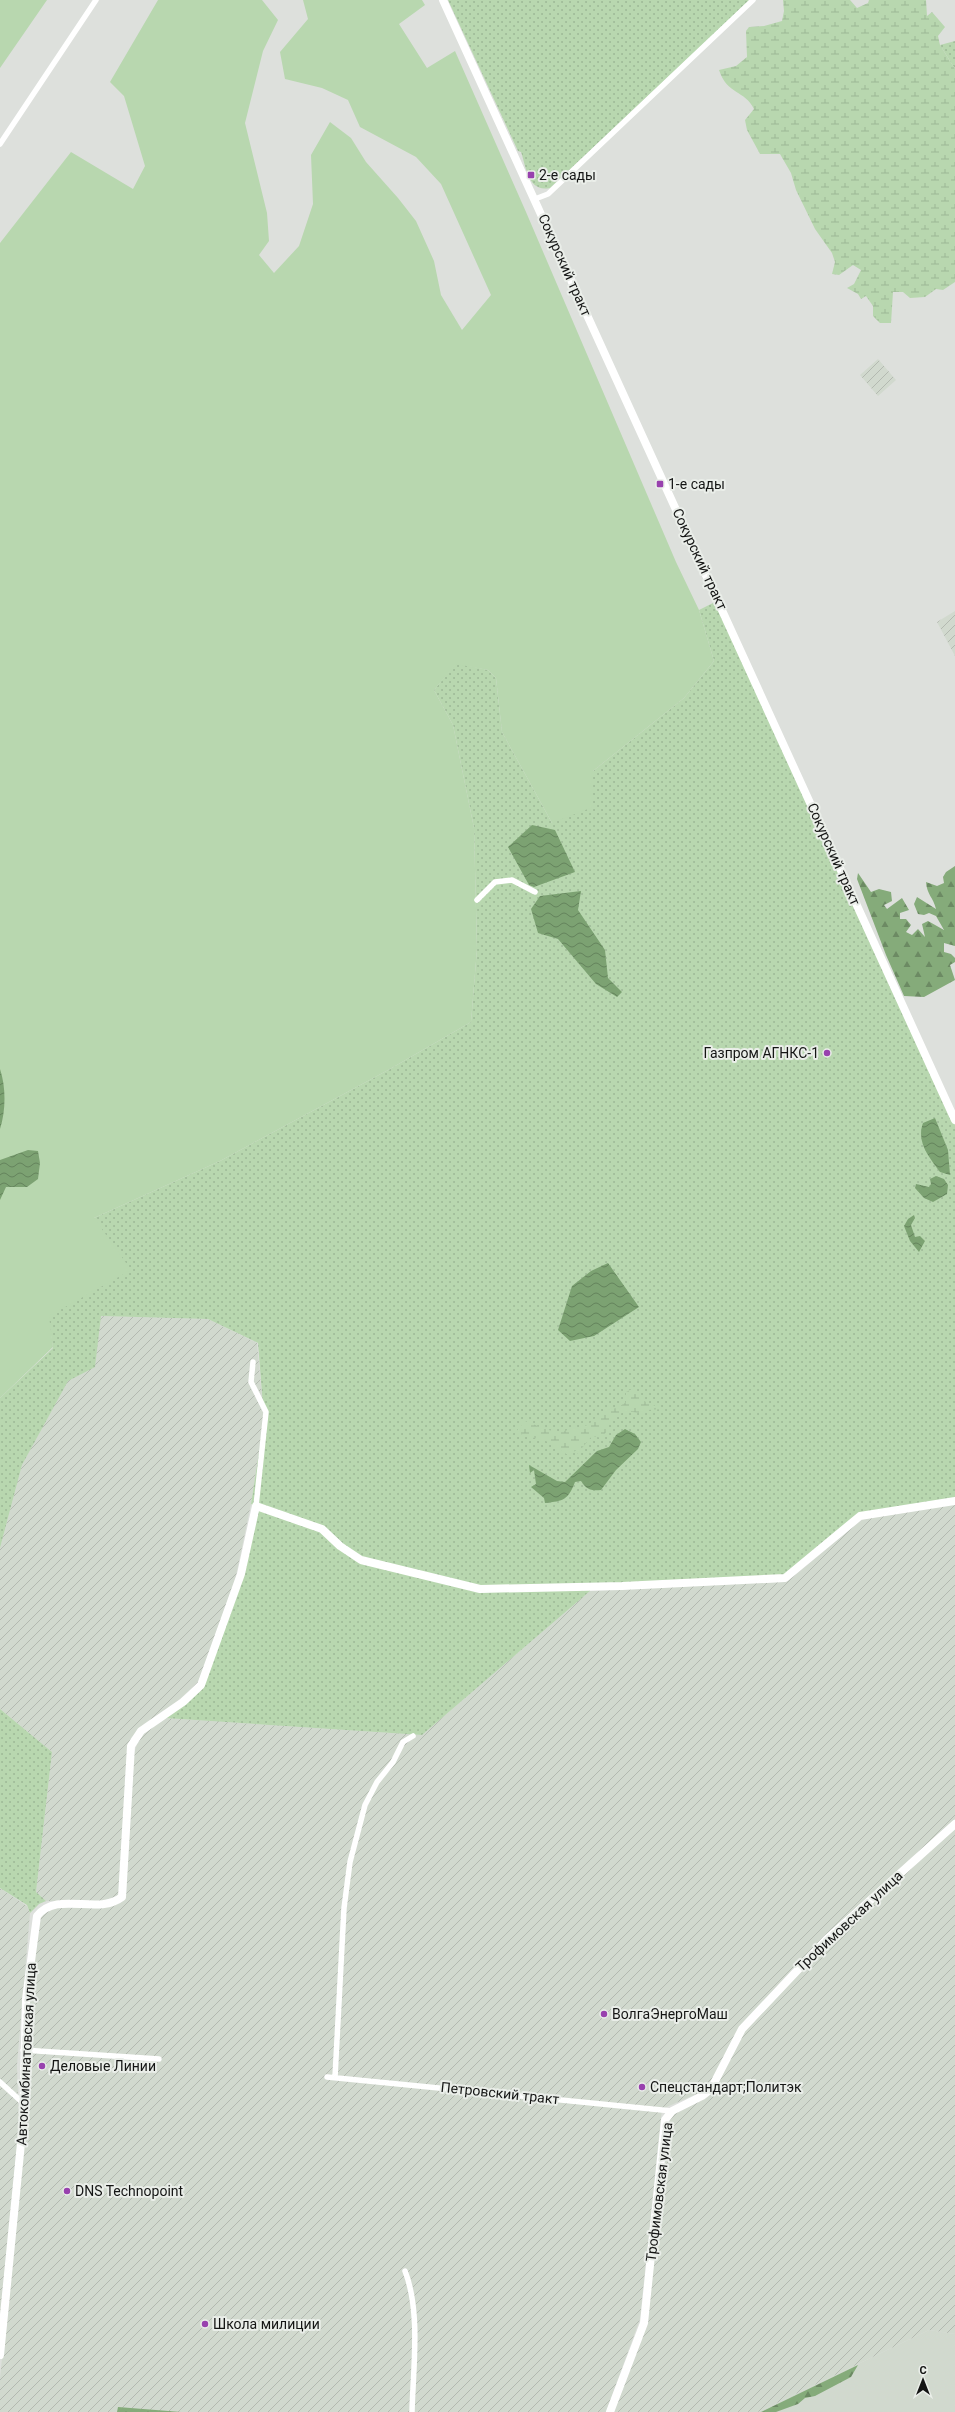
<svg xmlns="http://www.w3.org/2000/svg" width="955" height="2412" viewBox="0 0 955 2412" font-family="Roboto,sans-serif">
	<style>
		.built { fill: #d1d9ce }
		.industrial { fill: url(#industrial-furrows) }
		.grass { fill: url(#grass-dots) }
		.forest { fill: url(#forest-firs) }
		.wetland { fill: url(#wetland-marsh) }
		.green { fill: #b8d7af }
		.water { fill: url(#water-waves) }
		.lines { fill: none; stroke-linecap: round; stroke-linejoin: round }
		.street { stroke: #fff; stroke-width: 5.5 }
		.secondary { stroke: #fff; stroke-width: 8 }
		.poi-dot { fill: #9841ae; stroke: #eaeee9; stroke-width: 1.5 }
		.labels { text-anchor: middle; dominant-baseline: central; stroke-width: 4; stroke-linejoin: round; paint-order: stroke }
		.poi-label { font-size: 14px; fill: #141514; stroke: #eaeee9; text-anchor: start }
		.street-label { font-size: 14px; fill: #141514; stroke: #eaeee9 }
	</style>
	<defs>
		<pattern id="industrial-furrows" width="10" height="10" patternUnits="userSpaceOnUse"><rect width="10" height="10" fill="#d1d9ce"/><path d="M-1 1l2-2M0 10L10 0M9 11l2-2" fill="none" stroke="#b3b9b0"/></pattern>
		<pattern id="grass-dots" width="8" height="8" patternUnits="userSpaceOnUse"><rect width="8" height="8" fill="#b8d7af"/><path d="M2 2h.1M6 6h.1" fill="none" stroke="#9db896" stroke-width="1.8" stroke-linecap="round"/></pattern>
		<pattern id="forest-firs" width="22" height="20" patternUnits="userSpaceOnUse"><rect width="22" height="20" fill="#85ab7a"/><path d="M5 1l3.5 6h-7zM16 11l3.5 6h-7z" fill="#6c8a63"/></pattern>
		<pattern id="wetland-marsh" width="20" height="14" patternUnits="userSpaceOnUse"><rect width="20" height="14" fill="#b8d7af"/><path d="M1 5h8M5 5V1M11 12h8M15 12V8" fill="none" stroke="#9db896"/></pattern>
		<pattern id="water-waves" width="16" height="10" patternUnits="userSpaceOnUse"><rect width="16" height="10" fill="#7ca272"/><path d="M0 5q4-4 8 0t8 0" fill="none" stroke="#64835c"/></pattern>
	</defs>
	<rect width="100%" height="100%" fill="#dde0dc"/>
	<path class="built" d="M929,2330l26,4v78h-197z"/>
	<path class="industrial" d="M878,359l18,21 -18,16 -18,-21z
		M955,611v45l-18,-34z
		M100,1316l108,3 49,24 7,76 -13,85 -15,72 -37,106 -13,13 -42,29 -13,14 -3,9 -8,144 -3,5 -14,5h-57l-10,-9 16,-140 -52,-43v-161l22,-83 46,-85 27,-14z
		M955,1503v316l-131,117 -38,40 -42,47 -36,66 -46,20 -22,210 -34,93h-606v-34l22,-217 2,-117 15,-126 7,-7 11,-4 65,-6 4,-3 7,-142 6,-18 10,-9 16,-11 257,17 168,-144 198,-10 76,-63z
		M955,1829v505l-26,-4 -171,82h-144l33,-89 13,-112 5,-91 7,-9 34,-14 39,-66 77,-82z
		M0,1888l27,18 3,7 -13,152 2,62 -19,197z"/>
	<path class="grass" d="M448,0h302l-200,188c-22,5 -24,-22 -29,-36l-3,-1z
		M955,41v28l-15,-24z
		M719,600l236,520v381l-95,15 -75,62 -195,9v4l-168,144 -257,-17 29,-25 33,-80 29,-107 -5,-2 13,-85 -6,-76 -50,-24 -107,-3 -6,51 -27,14 -46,84 -22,83v-150l53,-50 -5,-32 46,-98 126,-57 170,-92 81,-47 6,-73 -3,-121 -21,-103 -19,-35 22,-27 32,7 8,8 6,54 50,91 41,-52 91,-73 30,-37 -15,-51z
		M0,1709l52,43 -16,140 10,9 -7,3 -9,9 -3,-8 -27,-17z"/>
	<path class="forest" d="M955,866v80l-11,-3v9l7,2 4,4v4l-5,3 5,15 -31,17 -20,-1 -18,-41 -29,-76 1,-6 13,19 8,-3 12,3 1,9 -8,4 3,4 15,-11 7,12 -9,3v6h6l5,6 -5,7 6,3 6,-6 7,8 -3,-13 6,-3 16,9 -8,-14 -7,-3 -5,2 -6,-1 -4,-10 3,-7 19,12c-3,-12 -9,-14 -10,-27l11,4 7,-3 -1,-6 3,-5z
		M858,2365l-7,12 -36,19 -10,2 -7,6 -22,8h-15z
		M118,2407l63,5h-64z"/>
	<path class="wetland" d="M783,0h67l7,8 11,-5 1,-3h57l1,16 5,-4 13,15 -7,9 2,9 15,24v213l-12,8 -7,-1 -11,8 -15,1 -7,-6h-10l-2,31h-11l-7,-7v-10l-7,-10 -5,3 -3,-5 -11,-6 7,-4 7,-14 -8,-5 -14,10 -7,-1 3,-12 -3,-9 -17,-24 -19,-39 -5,-17 -11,-19h-20l-13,-24 -2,-10 9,-11c-9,-19 -27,-14 -35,-39l17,-4 11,-9 -1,-26 3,-4 15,-1 18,-5 2,-10z
		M632,1389l15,14 17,6 -17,1 -5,4c-14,-4 -24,-2 -34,8v7l-6,9 -10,-2 -15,18v-4l-9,5 -22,-14 -31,-8 10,-12 23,9 12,2 28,-7 16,-15 13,-2 9,-6v-10z"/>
	<path class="green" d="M0,0h47l-47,68z
		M158,0h104l16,20 -15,31 -18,72 22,90 2,28 -10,14 15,18 25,-27 14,-42 -2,-49 19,-33 21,16 15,24 32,36 18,23 18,40 7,34 21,35 29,-35 -50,-111 -25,-27 -56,-30 -12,-27 -26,-12 -37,-9 -5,-27 28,-33 -5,-19h119l3,5 -26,19 28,44 28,-17 71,161 150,350 23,48 15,51 -30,37 -91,73v36l-41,16 -50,-91 -6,-54 -8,-8 -32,-6 -22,26 19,35 21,103 3,121 -6,73 -81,47 -170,92 -126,57 37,52 -82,46 4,31 -53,51v-1155l71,-91 62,37 12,-23 -21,-70 -14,-14z"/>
	<path class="water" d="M532,825l23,5 20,42 -41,15 -5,-2 -21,-38z
		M581,891l-3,19 27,40 3,28 14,14 -5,5 -21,-13 -38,-45 -20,-6 -7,-24 9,-13z
		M0,1069c6,18 6,41 0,60z
		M935,1118l13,32 2,25 -10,-3c-11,-15 -24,-30 -17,-49z
		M28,1150l10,1 2,12 -2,16 -11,8h-21l-6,13v-40z
		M936,1176l8,3 4,6 -1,9 -14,8 -9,-4 -9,-10 1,-4 13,3 2,-3 -1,-5z
		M914,1215l1,3 -4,7 4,12 5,-1 5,5 -6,11 -9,-11 -6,-15 4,-7z
		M608,1263l31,44 -45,29 -24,5 -12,-11 14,-44 19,-15z
		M625,1429l10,5 6,8 -3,7 -22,21 -15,20c-10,1 -14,0 -20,-9l-6,1c-7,18 -11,19 -30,21l-1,-5 -13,-11 5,-3 -2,-14 -4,3 -1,-8 28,16 8,1 32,-31 12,-4 7,-12z"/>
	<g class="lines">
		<path class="street" d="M0,144l96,-144
			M535,199l13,-5 205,-194
			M477,900l18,-18 17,-2 23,12
			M253,1362l-2,20 15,30 -10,94
			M23,2050l136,9
			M327,2077l345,34
			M335,2077l9,-169 6,-46 15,-57 12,-23 16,-20 10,-20 10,-6
			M0,2082l23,21
			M405,2271c16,41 8,98 7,141"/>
		<path class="secondary" d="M443,0l512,1120
			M0,2355l23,-232 3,-124 11,-83c21,-26 60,0 85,-19l9,-151 10,-15 42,-29 18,-17 40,-111 15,-68 66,23 18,17 21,14 119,29 142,-3 163,-8 75,-62 95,-15
			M610,2412l34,-89 21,-203 7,-9 30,-15 9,-7 31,-60 84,-89 129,-116"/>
	</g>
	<g class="poi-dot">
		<rect x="527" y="171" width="8" height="8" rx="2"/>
		<rect x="656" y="480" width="8" height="8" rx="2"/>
		<circle cx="827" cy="1053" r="4"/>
		<circle cx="604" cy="2014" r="4"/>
		<circle cx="42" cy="2066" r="4"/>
		<circle cx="642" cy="2087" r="4"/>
		<circle cx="67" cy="2191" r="4"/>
		<circle cx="205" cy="2324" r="4"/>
	</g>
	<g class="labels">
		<g class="poi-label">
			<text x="539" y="175">2-е сады</text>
			<text x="668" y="484">1-е сады</text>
			<text x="819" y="1053" text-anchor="end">Газпром АГНКС-1</text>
			<text x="612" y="2014">ВолгаЭнергоМаш</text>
			<text x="50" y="2066">Деловые Линии</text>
			<text x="650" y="2087">Спецстандарт;Политэк</text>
			<text x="75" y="2191">DNS Technopoint</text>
			<text x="213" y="2324">Школа милиции</text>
		</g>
		<g class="street-label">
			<text transform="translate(565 265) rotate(66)">Сокурский тракт</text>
			<text transform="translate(700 559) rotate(65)">Сокурский тракт</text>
			<text transform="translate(834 854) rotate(66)">Сокурский тракт</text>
			<text transform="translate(849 1921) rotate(-43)">Трофимовская улица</text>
			<text transform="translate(26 2054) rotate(-87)">Автокомбинатовская улица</text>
			<text transform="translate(500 2093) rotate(6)">Петровский тракт</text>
			<text transform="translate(659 2192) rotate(-83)">Трофимовская улица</text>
		</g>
	</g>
	<g transform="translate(923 2380)" stroke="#eaeee9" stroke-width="3" paint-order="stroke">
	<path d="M0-3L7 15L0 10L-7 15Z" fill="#141514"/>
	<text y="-6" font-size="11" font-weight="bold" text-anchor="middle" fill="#141514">С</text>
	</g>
</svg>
